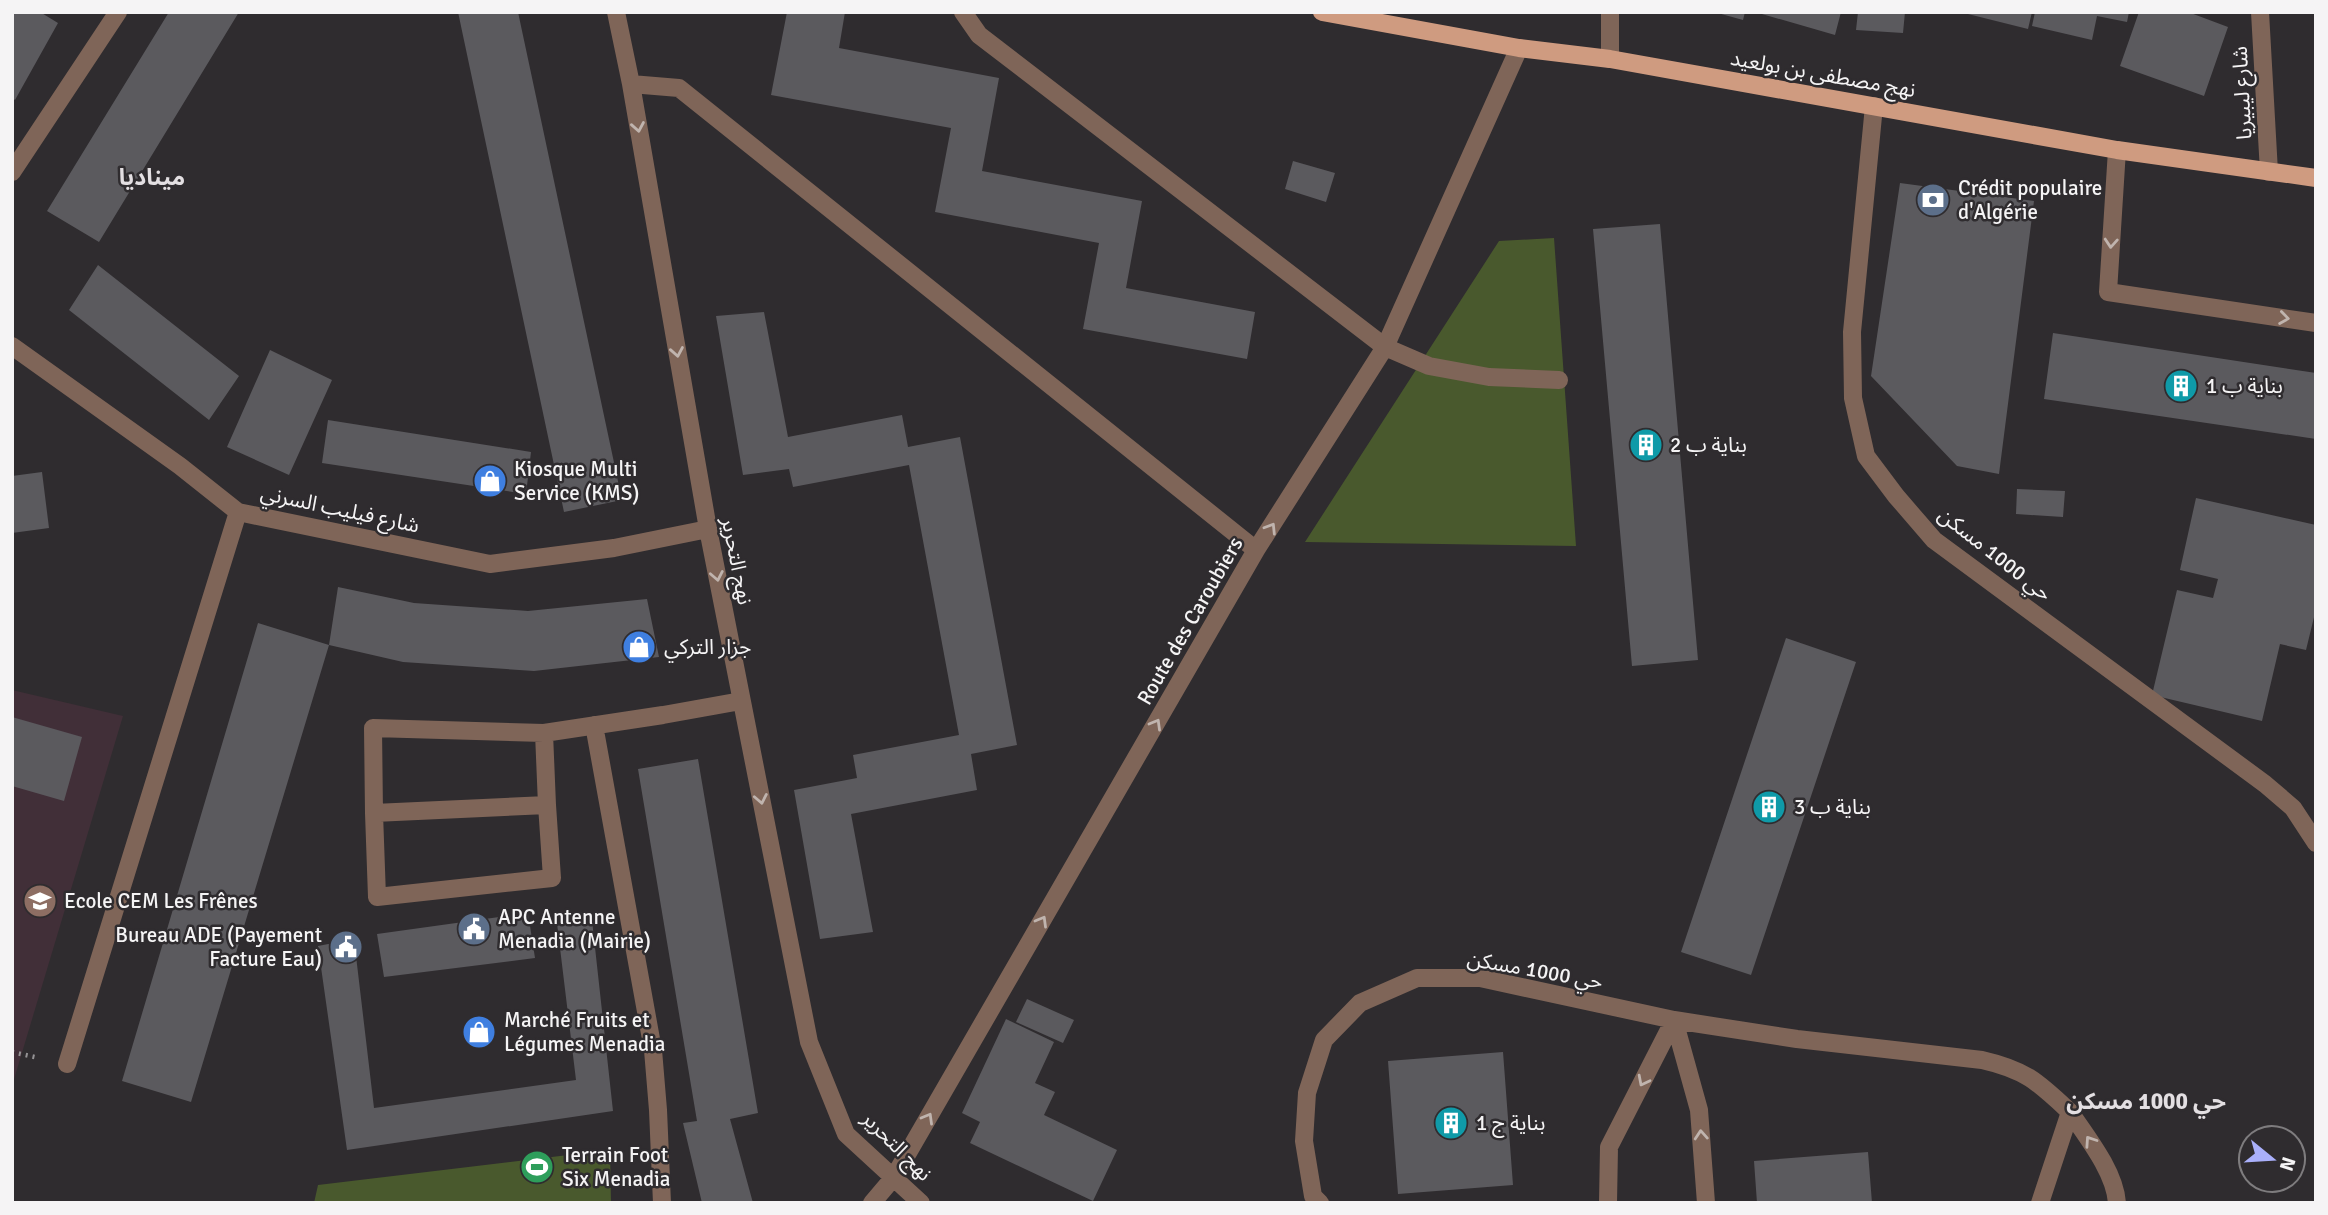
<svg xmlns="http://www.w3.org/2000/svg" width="2328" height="1215" viewBox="0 0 2328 1215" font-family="Signika,'Noto Sans Arabic',sans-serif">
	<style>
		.education { fill: #412f38 }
		.green { fill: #49592d }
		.building { fill: #5b5a5e }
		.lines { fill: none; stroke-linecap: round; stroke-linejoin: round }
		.path { stroke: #959395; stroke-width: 4.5; stroke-dasharray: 2 5; stroke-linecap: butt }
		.minor { stroke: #7f6558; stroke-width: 18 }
		.major { stroke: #cf9b80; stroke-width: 18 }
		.oneway { stroke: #c0b4ae }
		.labels { text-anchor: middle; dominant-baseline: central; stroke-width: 5; stroke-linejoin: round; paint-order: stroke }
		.street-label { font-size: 21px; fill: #f5f4f5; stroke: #2f2c2f }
		.poi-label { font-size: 21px; fill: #f5f4f5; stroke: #2f2c2f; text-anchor: start }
		.neighbourhood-label { font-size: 23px; font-weight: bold; fill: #e3dfe2; stroke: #2f2c2f }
	</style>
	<rect width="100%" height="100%" fill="#2f2c2f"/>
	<path class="education" d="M12,690l111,26 -111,370z"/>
	<path class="green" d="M1554,238l22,308 -271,-4 194,-301z
		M610,1150l1,53h-297l4,-18z"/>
	<path class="building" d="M12,12h28l18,11 -43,77 -3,-2z
		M169,12h70l-140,230 -52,-31z
		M458,12h60l104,488 -58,12z
		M787,12h58l-6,36 160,30 -17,93 160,30 -16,87 129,24 -8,47 -164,-30 16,-86 -164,-31 16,-84 -180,-33z
		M1714,12h31l-2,8z
		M1755,12h86l-6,23z
		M1858,12h47l-2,21 -47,-3z
		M1960,12h72l-4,17z
		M2035,12h94l-2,10 -30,-6 -5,24 -60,-14z
		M2139,12h49l40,15 -24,69 -84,-30z
		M1293,161l42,12 -9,29 -41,-13z
		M1900,183l134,18 -35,273 -42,-8 -86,-90z
		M1660,224l38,436 -66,6 -39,-437z
		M98,265l141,111 -30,44 -140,-110z
		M764,312l24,125 114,-22 6,32 52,-10 57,308 -46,9 6,36 -126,24 22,118 -53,7 -26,-149 63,-12 -4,-23 106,-20 -50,-270 -116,22 -4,-18 -46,6 -27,-159z
		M2053,333l263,40v66l-272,-40z
		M270,350l62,30 -43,95 -62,-28z
		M328,420l203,32 -5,42 -204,-31z
		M42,472l7,56 -37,5v-57z
		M2017,489l48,2 -2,26 -47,-3z
		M2196,498l120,27v84l-10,41 -26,-6 -18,77 -110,-26 25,-105 36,8 5,-19 -38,-9z
		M338,587l76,16 114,8 119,-12 12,58 -125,14 -131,-9 -74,-17 -138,457 -69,-21 136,-458 71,22z
		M1786,638l70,24 -105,313 -70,-23z
		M12,717l70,20 -18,64 -52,-15z
		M698,759l60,354 -28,6 23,84h-51l-19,-80 14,-2 -59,-352z
		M591,911l22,200 -266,39 -29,-204 36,-7 20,169 202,-28 -20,-165z
		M528,913l7,45 -151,19 -7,-43z
		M1027,999l47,21 -11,23 -47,-21z
		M1006,1019l48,23 -19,41 20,9 -11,23 73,35 -24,51 -123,-58 10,-21 -18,-9z
		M1503,1052l10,133 -115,9 -10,-133z
		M1868,1152l4,51h-115l-3,-42z"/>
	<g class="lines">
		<path class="path" d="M12,1052l27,6"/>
		<path class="minor" d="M616,12l15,72 77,445 101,513 37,92 75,69
			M963,12l16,23 406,312 44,19 60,11 70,3
			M2260,12l9,160
			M1610,59v-47
			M631,84l48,4 577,462
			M1874,106l-22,226 1,66 13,58 30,40 38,44 331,244 28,24 23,35
			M2117,150l-9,142 208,31
			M12,172l106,-160
			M12,346l168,120 58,46 252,52 124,-16 94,-19
			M594,725l59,325 5,60 4,93
			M544,733l3,72 5,73 -175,19 -3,-84 173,-8
			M374,813l-1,-85 171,5 119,-18 78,-14
			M1674,1020l25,90 7,93
			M67,1064l171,-552
			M872,1203l22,-26 362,-627 129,-203 134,-299
			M1320,1203l-7,-7 -9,-55 3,-48 17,-53 36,-37 57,-25h63l194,42 123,19 185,21c44,10 56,22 88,52
			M1608,1203l1,-56 65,-127
			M2040,1203l30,-91c17,25 45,60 47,91"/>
		<path class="major" d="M1322,12l197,36 91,11 507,91 199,28"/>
	</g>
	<defs><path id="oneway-chevron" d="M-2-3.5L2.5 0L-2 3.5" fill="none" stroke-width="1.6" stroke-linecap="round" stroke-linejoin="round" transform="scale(1.75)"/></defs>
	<g class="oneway">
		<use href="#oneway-chevron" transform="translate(638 127) rotate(80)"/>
		<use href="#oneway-chevron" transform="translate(2111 243) rotate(94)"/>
		<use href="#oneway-chevron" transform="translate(2284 318) rotate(8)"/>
		<use href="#oneway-chevron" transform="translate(677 352) rotate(80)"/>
		<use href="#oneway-chevron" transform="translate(1271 528) rotate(-58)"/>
		<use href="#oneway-chevron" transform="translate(717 576) rotate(79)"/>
		<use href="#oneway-chevron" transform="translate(1156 724) rotate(-60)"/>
		<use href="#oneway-chevron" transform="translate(761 799) rotate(79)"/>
		<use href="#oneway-chevron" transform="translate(1042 921) rotate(-60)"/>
		<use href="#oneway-chevron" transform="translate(1643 1081) rotate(117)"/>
		<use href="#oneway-chevron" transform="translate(928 1118) rotate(-60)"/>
		<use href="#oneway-chevron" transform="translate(1701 1135) rotate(-94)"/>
		<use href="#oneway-chevron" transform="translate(2090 1141) rotate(-124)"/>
	</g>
	<defs>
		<symbol id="bank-disc" viewBox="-11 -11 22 22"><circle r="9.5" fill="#5c6f8a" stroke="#2f2c2f"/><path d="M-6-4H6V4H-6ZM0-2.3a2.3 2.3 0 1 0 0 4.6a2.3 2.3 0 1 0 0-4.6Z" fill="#fff"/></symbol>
		<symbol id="building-disc" viewBox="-11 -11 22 22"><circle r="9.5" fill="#0f9aa8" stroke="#2f2c2f"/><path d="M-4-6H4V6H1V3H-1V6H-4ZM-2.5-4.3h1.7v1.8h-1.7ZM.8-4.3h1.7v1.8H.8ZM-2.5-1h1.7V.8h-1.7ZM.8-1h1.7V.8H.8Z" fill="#fff"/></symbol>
		<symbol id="shop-disc" viewBox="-11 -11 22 22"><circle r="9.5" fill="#3f7fe0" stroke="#2f2c2f"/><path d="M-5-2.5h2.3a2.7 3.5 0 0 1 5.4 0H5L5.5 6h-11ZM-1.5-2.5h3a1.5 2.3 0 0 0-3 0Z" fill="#fff"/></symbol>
		<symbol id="school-disc" viewBox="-11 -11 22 22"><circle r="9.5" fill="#8d6e63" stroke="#2f2c2f"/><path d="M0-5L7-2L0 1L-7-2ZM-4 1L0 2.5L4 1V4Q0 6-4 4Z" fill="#fff"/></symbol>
		<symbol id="civic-disc" viewBox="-11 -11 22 22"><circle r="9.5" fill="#5c6f8a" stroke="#2f2c2f"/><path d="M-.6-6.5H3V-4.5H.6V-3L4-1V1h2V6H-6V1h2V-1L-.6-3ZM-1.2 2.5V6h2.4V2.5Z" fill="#fff"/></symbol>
		<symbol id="stadium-disc" viewBox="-11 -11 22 22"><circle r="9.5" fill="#2e9e5b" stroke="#2f2c2f"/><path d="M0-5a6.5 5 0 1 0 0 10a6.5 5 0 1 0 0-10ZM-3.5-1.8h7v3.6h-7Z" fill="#fff"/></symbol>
	</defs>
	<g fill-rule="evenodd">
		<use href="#bank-disc" x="1914" y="181" width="38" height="38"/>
		<use href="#building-disc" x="2162" y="367" width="38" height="38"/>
		<use href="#building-disc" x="1627" y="426" width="38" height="38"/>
		<use href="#shop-disc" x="471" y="462" width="38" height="38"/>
		<use href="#shop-disc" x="620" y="628" width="38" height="38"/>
		<use href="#building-disc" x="1750" y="788" width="38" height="38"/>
		<use href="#school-disc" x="21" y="882" width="38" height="38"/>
		<use href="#civic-disc" x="455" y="910" width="38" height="38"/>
		<use href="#civic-disc" x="327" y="928" width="38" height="38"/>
		<use href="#shop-disc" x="460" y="1013" width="38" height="38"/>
		<use href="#building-disc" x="1432" y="1104" width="38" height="38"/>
		<use href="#stadium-disc" x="518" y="1148" width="38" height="38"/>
	</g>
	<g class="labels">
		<g class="street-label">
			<text transform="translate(1823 74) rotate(10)">نهج مصطفى بن بولعيد</text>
			<text transform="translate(2242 93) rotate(-93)">شارع ليبيريا</text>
			<text transform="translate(340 509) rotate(12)">شارع فيليب السرني</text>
			<text transform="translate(1995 554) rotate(38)">حي 1000 مسكن</text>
			<text transform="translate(737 561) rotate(79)">نهج التحرير</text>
			<text transform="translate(1190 621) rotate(-60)">Route des Caroubiers</text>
			<text transform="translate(1535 970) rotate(10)">حي 1000 مسكن</text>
			<text transform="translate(897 1146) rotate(45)">نهج التحرير</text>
		</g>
		<g class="poi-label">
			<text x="1958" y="188">Crédit populaire<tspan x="1958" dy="24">d'Algérie</tspan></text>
			<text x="2206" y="386">بناية ب 1</text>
			<text x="1670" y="445">بناية ب 2</text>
			<text x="514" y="469">Kiosque Multi<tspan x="514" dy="24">Service (KMS)</tspan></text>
			<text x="664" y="647">جزار التركي</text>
			<text x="1794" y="807">بناية ب 3</text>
			<text x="64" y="901">Ecole CEM Les Frênes</text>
			<text x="498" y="917">APC Antenne<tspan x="498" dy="24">Menadia (Mairie)</tspan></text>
			<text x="322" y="935" text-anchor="end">Bureau ADE (Payement<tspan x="322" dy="24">Facture Eau)</tspan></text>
			<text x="504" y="1020">Marché Fruits et<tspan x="504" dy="24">Légumes Menadia</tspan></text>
			<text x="1476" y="1123">بناية ج 1</text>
			<text x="562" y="1155">Terrain Foot<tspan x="562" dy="24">Six Menadia</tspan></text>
		</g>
		<g class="neighbourhood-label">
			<text x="152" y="177">ميناديا</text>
			<text x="2146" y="1101">حي 1000 مسكن</text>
		</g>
	</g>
	<rect width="2328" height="1215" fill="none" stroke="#f5f4f5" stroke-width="28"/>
	<g transform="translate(2272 1159) rotate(108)"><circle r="33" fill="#2f2c2f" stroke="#7e7c7e" stroke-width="2"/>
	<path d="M0-5L12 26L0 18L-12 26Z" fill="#aab0fb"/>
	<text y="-10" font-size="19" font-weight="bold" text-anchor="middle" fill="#f5f4f5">N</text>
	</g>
</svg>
